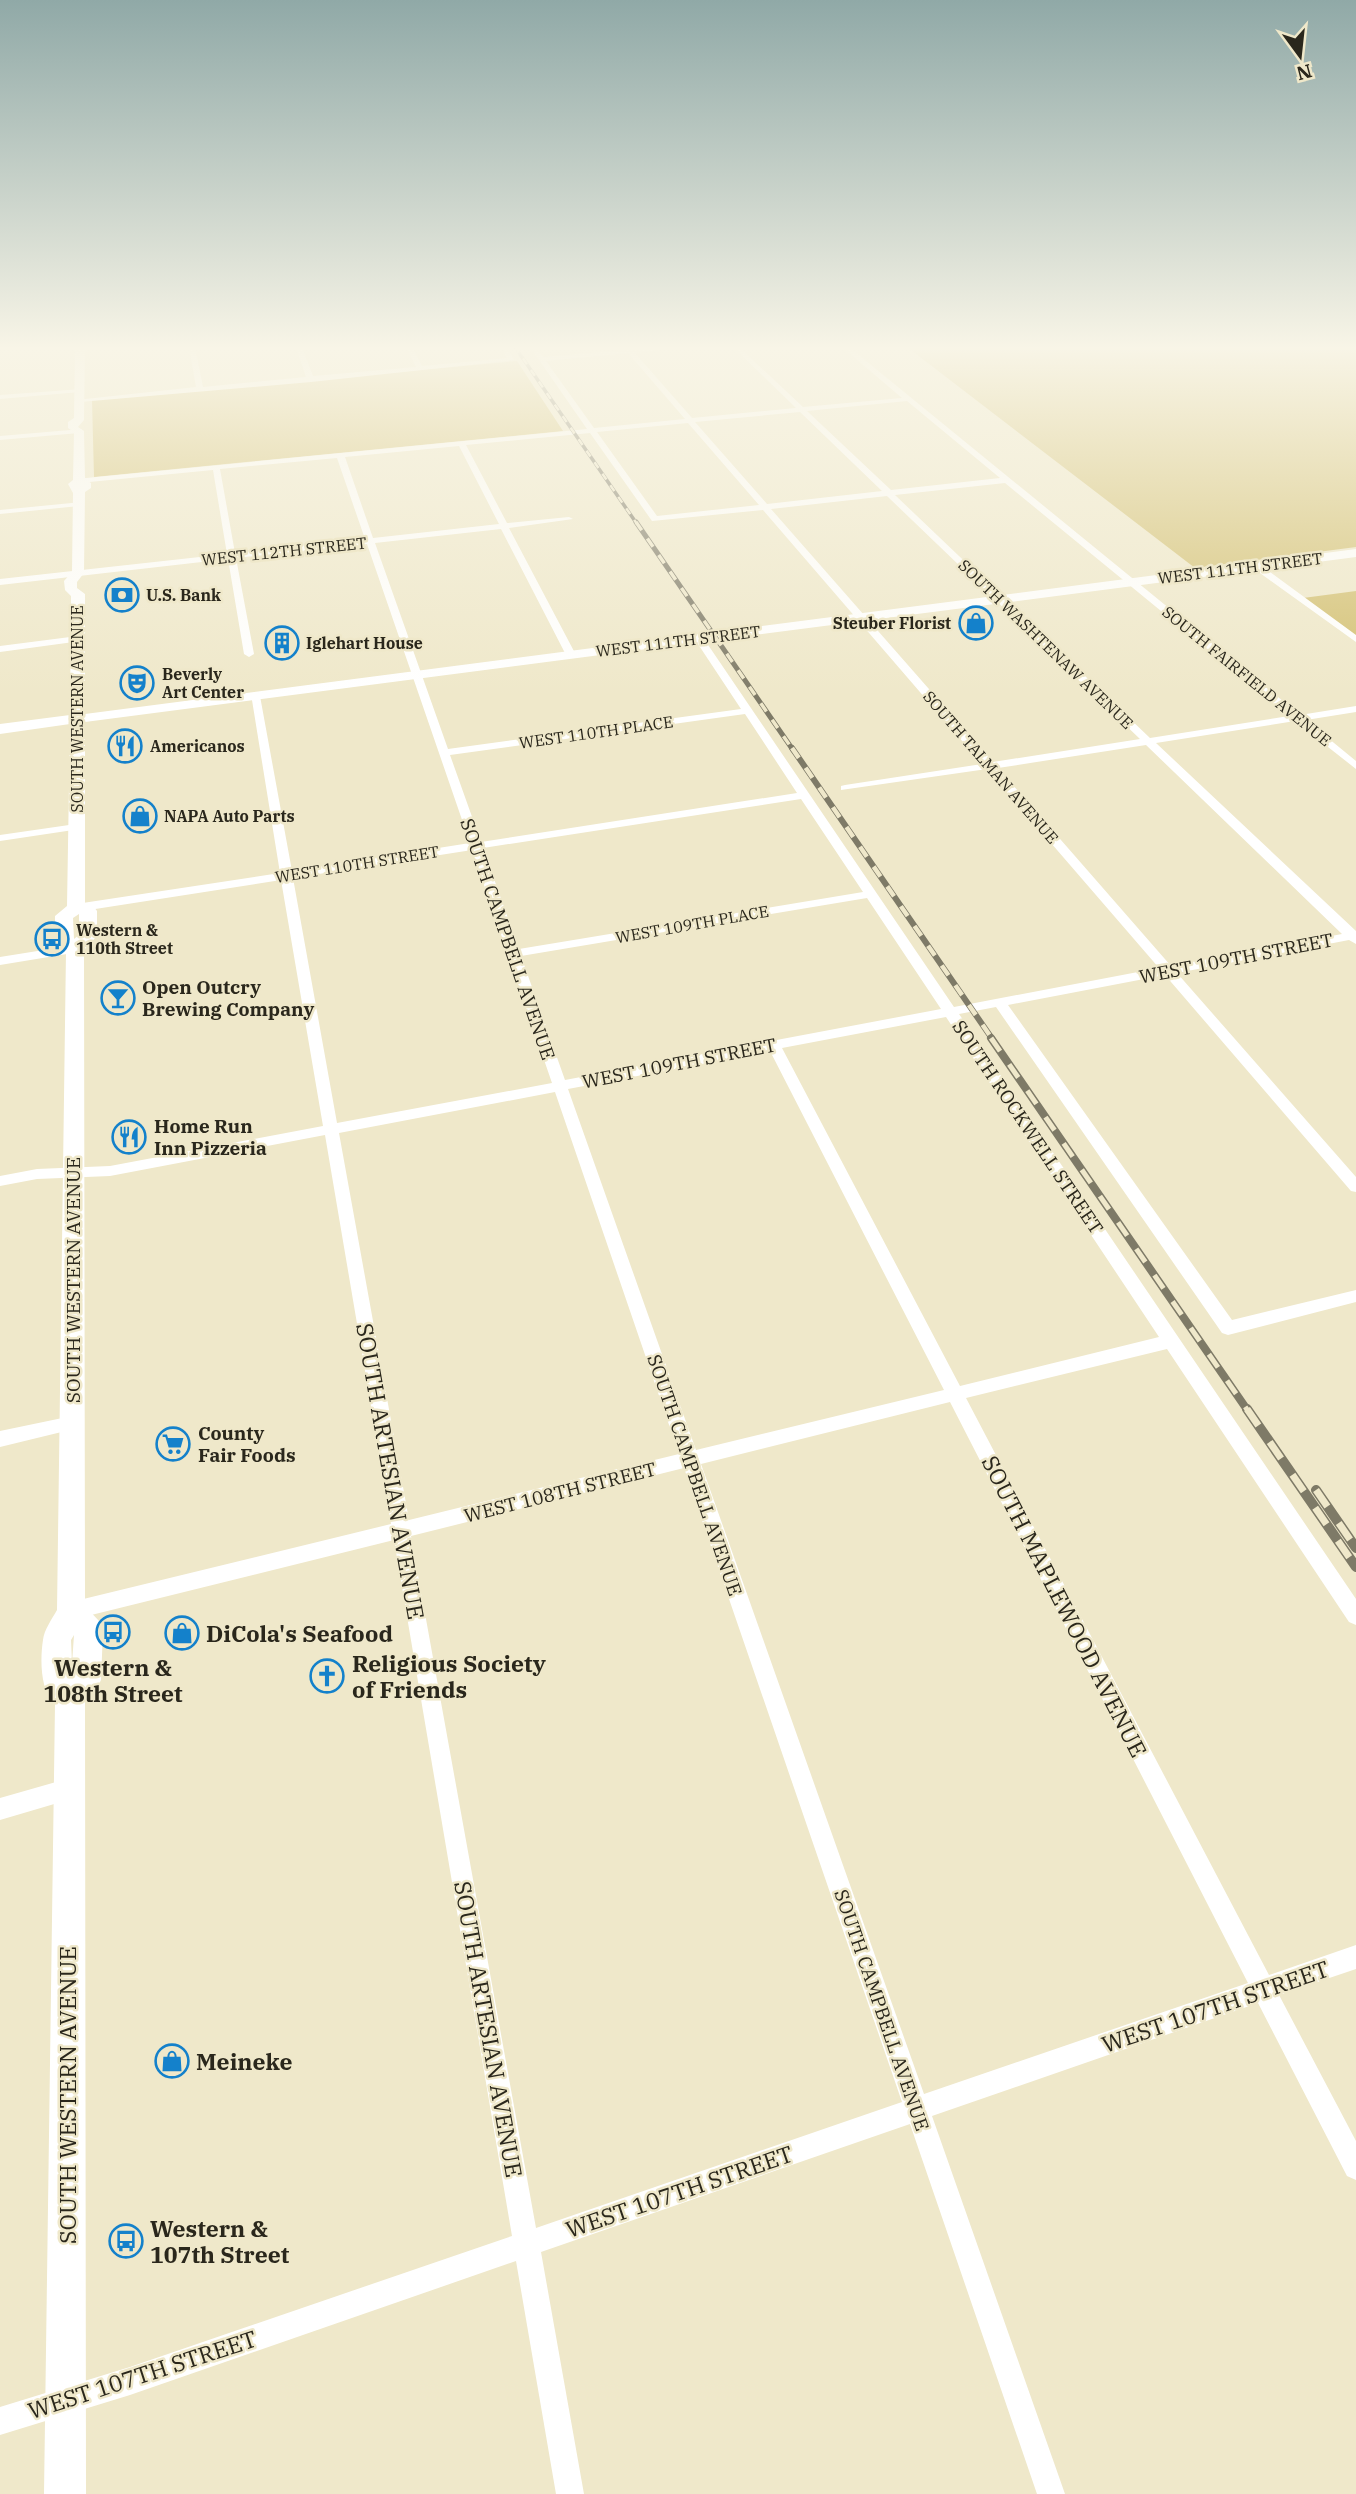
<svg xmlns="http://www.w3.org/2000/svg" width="1356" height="2494" viewBox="0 0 1356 2494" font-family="'IBM Plex Serif',serif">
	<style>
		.green { fill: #d3c072 }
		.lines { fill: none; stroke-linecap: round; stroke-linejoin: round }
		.street { fill: #fff; fill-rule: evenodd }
		.secondary { fill: #fff; fill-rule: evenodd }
		.rail-far4-casing { stroke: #7e7a67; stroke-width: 3.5 }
		.rail-far3-casing { stroke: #7e7a67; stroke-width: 5 }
		.rail-far2-casing { stroke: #7e7a67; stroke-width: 6 }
		.rail-far1-casing { stroke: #7e7a67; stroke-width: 8 }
		.rail-casing { stroke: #7e7a67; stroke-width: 10 }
		.rail-far4 { stroke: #efe8ca; stroke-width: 2.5; stroke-dasharray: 7; stroke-linecap: butt }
		.rail-far3 { stroke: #efe8ca; stroke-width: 3.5; stroke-dasharray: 10; stroke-linecap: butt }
		.rail-far2 { stroke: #efe8ca; stroke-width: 4.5; stroke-dasharray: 12; stroke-linecap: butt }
		.rail-far1 { stroke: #efe8ca; stroke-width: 5; stroke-dasharray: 16; stroke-linecap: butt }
		.rail { stroke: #efe8ca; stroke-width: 7; stroke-dasharray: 20; stroke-linecap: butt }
		.labels { text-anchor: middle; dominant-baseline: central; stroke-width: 5; stroke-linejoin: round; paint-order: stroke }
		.far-street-label { font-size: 16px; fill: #2a271c; stroke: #efe8ca }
		.far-poi-label { font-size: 16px; font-weight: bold; fill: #2a271c; stroke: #efe8ca; text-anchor: start }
		.street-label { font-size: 19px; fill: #2a271c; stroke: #efe8ca }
		.poi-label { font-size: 19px; font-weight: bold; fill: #2a271c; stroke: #efe8ca; text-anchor: start }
		.near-street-label { font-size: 23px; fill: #2a271c; stroke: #efe8ca }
		.near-poi-label { font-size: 23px; font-weight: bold; fill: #2a271c; stroke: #efe8ca; text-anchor: start }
	</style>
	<rect width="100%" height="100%" fill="#efe8ca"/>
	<path class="green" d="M907,347h449v200l-161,21z
		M517,361l46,70 -469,46 -2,-77z
		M1356,591v45l-53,-38z"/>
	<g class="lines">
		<path class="street" d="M189,347h6l8,40 103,-10 -10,-30h6l11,29 103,-9 -10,-20h6l10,19 85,-8 -6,-11h6l7,13 -203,22 -231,20 -4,-2 120,-13z
			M530,347h6l7,10 82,-7 -2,-3 8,2 52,-2 -48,6 57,65 104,-10 -63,-61h6l64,60 99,-9 -60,-51h7l451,368 56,-9v6l-50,8 50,41v8l-61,-48 -139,22 200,188v13l-7,-4 -172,33 179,204v15l-5,-1 -186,-216 -157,30 224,315 124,-30v12l-128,33 -6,-2 -226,-326 -37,7 397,585v26l-7,-3 -182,-273 -201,49 303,577 87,-30v24l-77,26 77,146v39l-9,-4 -89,-173 -326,113 133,378h-28l-127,-370 -369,128 43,242h-28l-40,-233 -386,134 -130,40v-28l130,-40 382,-131 -118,-696 -323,80 -7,-3 -3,-6 3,-6 7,-3 320,-78 -66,-389 -215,41 -73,3 -37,7v-10l37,-7 73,-3 213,-40 -42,-246 -205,32 -6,-4 6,-4 204,-31 -29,-179 9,2 32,175 178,-28 -103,-299 -131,14 18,96 -5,3 -5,-3 -16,-95 -228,26v-6l227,-25 -14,-84 -134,13 -3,-4 511,-50zM628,353l57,66 -91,9 -48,-67zM907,401l93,77 -109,12 -84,-79zM800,412l82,79 -115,13 -72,-82zM688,423l71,82 -102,11 -60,-84zM590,433l62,88 111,-11 219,254 -137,21 -4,1v4l146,-21 172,199 -205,39 -252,-371 -8,2 47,71 -293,40 -73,-206 126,-14 65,126 8,2 2,-2 -67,-127 64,-9 -4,-2 -62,6 -41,-78zM459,446l40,78 -126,14 -28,-81zM337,458l28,81 -130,14 -15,-84zM1005,483l284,233 -139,22 -255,-243zM887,496l253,243 -147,23 -222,-253zM745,714l52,79 -316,49 -31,-87zM1146,745l196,189 -171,32 -173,-198zM801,799l62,93 -344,57 -36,-101zM472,850l80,233 -215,40 -44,-245zM867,898l74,111 -376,71 -44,-124zM946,1017l213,320 -199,49 -178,-338zM770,1051l174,339 -248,60 -128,-361zM555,1092l124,362 -270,66 -70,-387zM950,1402l298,581 -324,111 -223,-630zM684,1468l218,634 -366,126 -125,-692z
			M82,389l-2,3 -80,7v-4z
			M82,429l-3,4 -79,7v-4z
			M82,502l-3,4 -79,8v-4z
			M1253,564h6l97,71v7l-103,-74z
			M78,636l3,1v4l-81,11v-6z
			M76,824l4,1v4l-80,12v-6z
			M75,945l4,1v6l-79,13v-8z
			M72,1416l6,2 3,5 -3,5 -78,19v-16z
			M70,1778l8,3 3,8 -3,8 -78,23v-22z"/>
		<path class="secondary" d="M75,347h10l-1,73 -6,7 6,4 1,48 6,4v5l-6,4 -1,81 -7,9v6l8,6v120l1271,-165v8l-1271,165v183l9,2 3,4v25l-13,14 1,656 14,15 4,10 -2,49 -5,10 -11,13 1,791h-42l11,-790c-15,-13 -15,-45 -12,-64 1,-10 9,-21 14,-30l9,-659 -11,-11v-24l12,-10 3,-182 -70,10v-10l70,-9 1,-119 -6,-6 -1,-9 8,-9 1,-79 -5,-9 5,-4 1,-48 -6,-4v-6l6,-4zM79,914v21l-5,4 -1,-21zM74,1635l-2,29 -1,-24z"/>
		<defs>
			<path id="rail-far4" d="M515,347l122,177"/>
			<path id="rail-far3" d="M636,522l157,228"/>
			<path id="rail-far2" d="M792,748l201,292"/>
			<path id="rail-far1" d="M991,1038l257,373"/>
			<path id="rail" d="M1247,1409l109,158
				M1316,1490l40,58"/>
		</defs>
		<use href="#rail-far4" class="rail-far4-casing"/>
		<use href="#rail-far3" class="rail-far3-casing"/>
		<use href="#rail-far2" class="rail-far2-casing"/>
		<use href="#rail-far1" class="rail-far1-casing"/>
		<use href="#rail" class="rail-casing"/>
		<use href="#rail-far4" class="rail-far4"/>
		<use href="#rail-far3" class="rail-far3"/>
		<use href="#rail-far2" class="rail-far2"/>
		<use href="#rail-far1" class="rail-far1"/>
		<use href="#rail" class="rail"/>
	</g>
	<linearGradient id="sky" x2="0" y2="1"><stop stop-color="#90a9a7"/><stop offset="0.5" stop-color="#f8f5e7"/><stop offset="1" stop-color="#f8f5e7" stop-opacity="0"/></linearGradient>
	<rect width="1356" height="696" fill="url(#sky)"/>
	<defs>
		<symbol id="bank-ring" viewBox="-11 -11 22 22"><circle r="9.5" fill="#efe8ca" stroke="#1481cb" stroke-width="1.5"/><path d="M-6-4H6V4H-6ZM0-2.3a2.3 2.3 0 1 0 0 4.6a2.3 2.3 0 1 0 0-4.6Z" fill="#1481cb"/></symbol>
		<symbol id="shop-ring" viewBox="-11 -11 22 22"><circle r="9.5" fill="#efe8ca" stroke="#1481cb" stroke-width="1.5"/><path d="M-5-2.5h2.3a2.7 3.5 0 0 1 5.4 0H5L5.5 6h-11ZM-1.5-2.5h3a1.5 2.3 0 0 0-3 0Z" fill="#1481cb"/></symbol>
		<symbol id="building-ring" viewBox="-11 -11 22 22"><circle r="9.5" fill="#efe8ca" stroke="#1481cb" stroke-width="1.5"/><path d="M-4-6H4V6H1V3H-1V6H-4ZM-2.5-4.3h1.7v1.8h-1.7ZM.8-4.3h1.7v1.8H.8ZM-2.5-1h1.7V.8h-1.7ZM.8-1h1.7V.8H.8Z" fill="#1481cb"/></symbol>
		<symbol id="theatre-ring" viewBox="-11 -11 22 22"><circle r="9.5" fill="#efe8ca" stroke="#1481cb" stroke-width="1.5"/><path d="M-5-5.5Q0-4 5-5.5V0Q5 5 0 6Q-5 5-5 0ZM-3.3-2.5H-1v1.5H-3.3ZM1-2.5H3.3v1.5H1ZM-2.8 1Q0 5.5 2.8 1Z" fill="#1481cb"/></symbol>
		<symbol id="restaurant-ring" viewBox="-11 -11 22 22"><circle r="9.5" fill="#efe8ca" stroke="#1481cb" stroke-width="1.5"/><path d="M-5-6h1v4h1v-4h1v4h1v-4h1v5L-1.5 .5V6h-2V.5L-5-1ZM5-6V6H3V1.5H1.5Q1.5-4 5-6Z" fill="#1481cb"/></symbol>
		<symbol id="bus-ring" viewBox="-11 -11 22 22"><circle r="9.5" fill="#efe8ca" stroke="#1481cb" stroke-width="1.5"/><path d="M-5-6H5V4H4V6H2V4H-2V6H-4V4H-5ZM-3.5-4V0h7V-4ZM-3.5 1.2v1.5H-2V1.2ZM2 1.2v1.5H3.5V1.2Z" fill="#1481cb"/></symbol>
		<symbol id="bar-ring" viewBox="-11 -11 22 22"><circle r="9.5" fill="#efe8ca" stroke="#1481cb" stroke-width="1.5"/><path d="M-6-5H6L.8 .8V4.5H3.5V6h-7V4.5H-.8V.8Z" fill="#1481cb"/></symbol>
		<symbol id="supermarket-ring" viewBox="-11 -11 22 22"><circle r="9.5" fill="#efe8ca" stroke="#1481cb" stroke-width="1.5"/><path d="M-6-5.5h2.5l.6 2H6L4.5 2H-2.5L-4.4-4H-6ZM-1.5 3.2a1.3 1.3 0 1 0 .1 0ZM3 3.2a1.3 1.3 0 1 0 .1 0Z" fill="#1481cb"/></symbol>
		<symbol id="church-ring" viewBox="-11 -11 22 22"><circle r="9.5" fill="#efe8ca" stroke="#1481cb" stroke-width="1.5"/><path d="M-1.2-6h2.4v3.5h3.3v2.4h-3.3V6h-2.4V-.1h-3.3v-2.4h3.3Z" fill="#1481cb"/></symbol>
	</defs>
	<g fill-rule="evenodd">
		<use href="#bank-ring" x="103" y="576" width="38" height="38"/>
		<use href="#shop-ring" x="957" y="604" width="38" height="38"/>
		<use href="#building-ring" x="263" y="624" width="38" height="38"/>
		<use href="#theatre-ring" x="118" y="664" width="38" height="38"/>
		<use href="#restaurant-ring" x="106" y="727" width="38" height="38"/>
		<use href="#shop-ring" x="121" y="797" width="38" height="38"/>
		<use href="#bus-ring" x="33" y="920" width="38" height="38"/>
		<use href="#bar-ring" x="99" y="979" width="38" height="38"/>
		<use href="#restaurant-ring" x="110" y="1118" width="38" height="38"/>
		<use href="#supermarket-ring" x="154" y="1425" width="38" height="38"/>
		<use href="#bus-ring" x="94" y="1613" width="38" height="38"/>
		<use href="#shop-ring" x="163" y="1614" width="38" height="38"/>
		<use href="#church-ring" x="308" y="1657" width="38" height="38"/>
		<use href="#shop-ring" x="153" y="2042" width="38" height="38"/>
		<use href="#bus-ring" x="107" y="2222" width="38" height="38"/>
	</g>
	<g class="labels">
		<g class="far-street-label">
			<text transform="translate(284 551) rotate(-6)">WEST 112TH STREET</text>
			<text transform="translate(1240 568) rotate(-7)">WEST 111TH STREET</text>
			<text transform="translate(678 641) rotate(-7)">WEST 111TH STREET</text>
			<text transform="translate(1046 644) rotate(44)">SOUTH WASHTENAW AVENUE</text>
			<text transform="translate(1247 676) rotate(39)">SOUTH FAIRFIELD AVENUE</text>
			<text transform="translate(77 709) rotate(-90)">SOUTH WESTERN AVENUE</text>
			<text transform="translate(596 732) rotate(-8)">WEST 110TH PLACE</text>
			<text transform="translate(991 767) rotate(49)">SOUTH TALMAN AVENUE</text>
			<text transform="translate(357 864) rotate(-9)">WEST 110TH STREET</text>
			<text transform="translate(692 924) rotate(-10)">WEST 109TH PLACE</text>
		</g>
		<g class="far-poi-label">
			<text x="146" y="595">U.S. Bank</text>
			<text x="951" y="623" text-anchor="end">Steuber Florist</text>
			<text x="306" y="643">Iglehart House</text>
			<text x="162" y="674">Beverly<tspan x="162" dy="18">Art Center</tspan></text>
			<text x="150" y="746">Americanos</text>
			<text x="164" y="816">NAPA Auto Parts</text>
			<text x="76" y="930">Western &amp;<tspan x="76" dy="18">110th Street</tspan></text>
		</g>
		<g class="street-label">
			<text transform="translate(508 939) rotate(71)">SOUTH CAMPBELL AVENUE</text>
			<text transform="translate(1236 958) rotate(-11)">WEST 109TH STREET</text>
			<text transform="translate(679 1063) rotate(-11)">WEST 109TH STREET</text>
			<text transform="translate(1028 1127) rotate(56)">SOUTH ROCKWELL STREET</text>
			<text transform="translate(73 1280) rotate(-90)">SOUTH WESTERN AVENUE</text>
			<text transform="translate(695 1475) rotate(71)">SOUTH CAMPBELL AVENUE</text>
			<text transform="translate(560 1492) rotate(-14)">WEST 108TH STREET</text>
			<text transform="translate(882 2010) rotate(71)">SOUTH CAMPBELL AVENUE</text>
		</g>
		<g class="poi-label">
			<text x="142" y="987">Open Outcry<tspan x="142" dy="22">Brewing Company</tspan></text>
			<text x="154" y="1126">Home Run<tspan x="154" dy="22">Inn Pizzeria</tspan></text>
			<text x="198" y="1433">County<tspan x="198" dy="22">Fair Foods</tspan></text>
		</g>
		<g class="near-street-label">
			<text transform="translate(391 1471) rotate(80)">SOUTH ARTESIAN AVENUE</text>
			<text transform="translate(1065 1606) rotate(63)">SOUTH MAPLEWOOD AVENUE</text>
			<text transform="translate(1215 2006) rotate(-19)">WEST 107TH STREET</text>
			<text transform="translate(489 2029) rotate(80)">SOUTH ARTESIAN AVENUE</text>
			<text transform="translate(67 2095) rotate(-90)">SOUTH WESTERN AVENUE</text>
			<text transform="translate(679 2191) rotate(-19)">WEST 107TH STREET</text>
			<text transform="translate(142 2374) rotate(-18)">WEST 107TH STREET</text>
		</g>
		<g class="near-poi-label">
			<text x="206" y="1633">DiCola's Seafood</text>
			<text x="352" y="1663">Religious Society<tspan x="352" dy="26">of Friends</tspan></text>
			<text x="113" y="1667" text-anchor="middle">Western &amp;<tspan x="113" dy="26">108th Street</tspan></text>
			<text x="196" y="2061">Meineke</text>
			<text x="150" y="2228">Western &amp;<tspan x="150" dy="26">107th Street</tspan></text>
		</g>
	</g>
	<g transform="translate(1300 56) rotate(165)" stroke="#efe8ca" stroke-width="5" paint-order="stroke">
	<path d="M0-5L12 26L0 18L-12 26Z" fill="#2a271c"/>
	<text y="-10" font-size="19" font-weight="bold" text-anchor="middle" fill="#2a271c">N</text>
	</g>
</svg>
